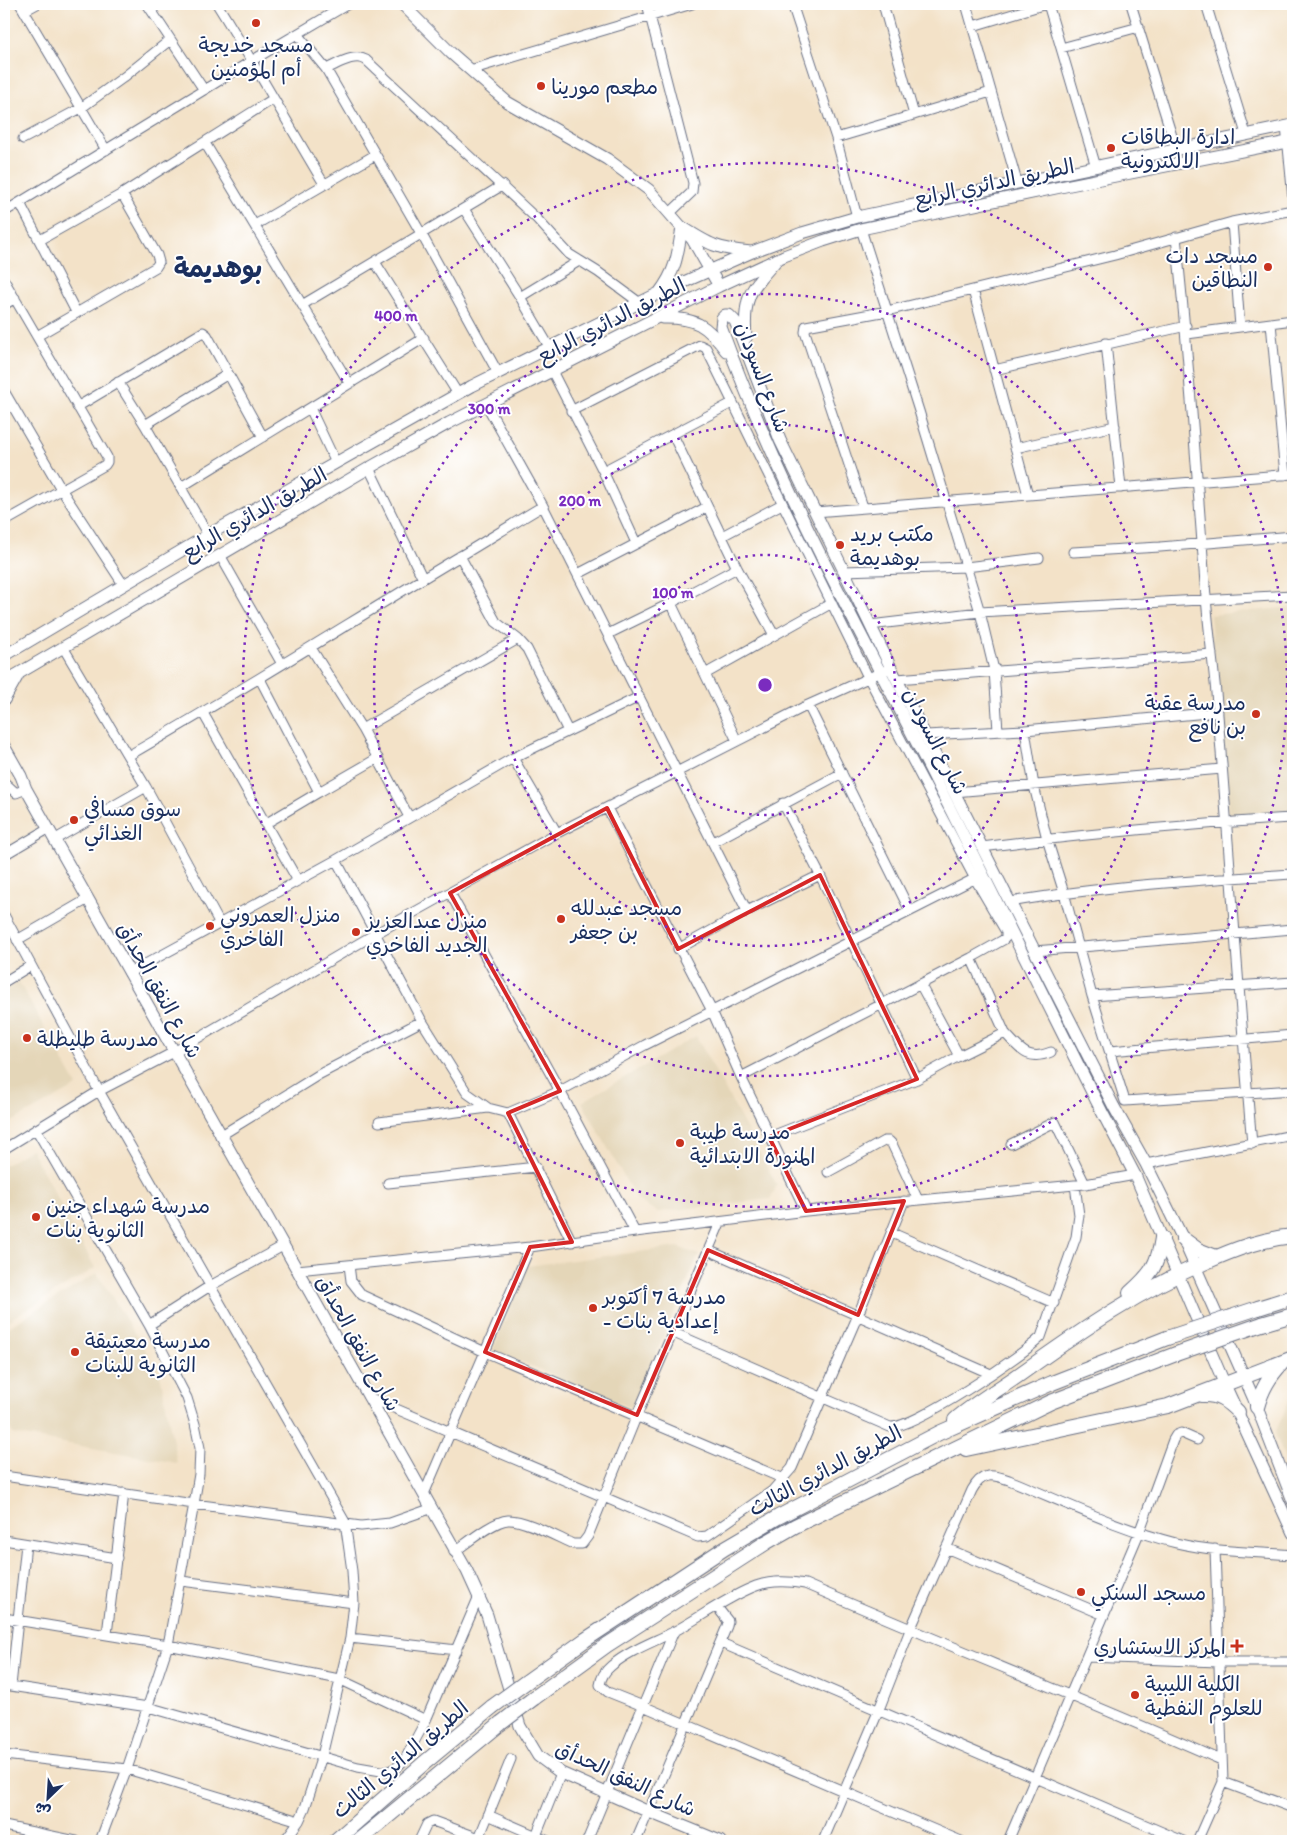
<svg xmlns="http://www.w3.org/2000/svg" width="1297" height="1845" viewBox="0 0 1297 1845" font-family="Itim,'Playpen Sans Arabic',sans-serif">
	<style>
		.built { fill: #e4d6b8 }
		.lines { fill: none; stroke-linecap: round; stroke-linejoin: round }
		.minor-casing { stroke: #676e83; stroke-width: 11 }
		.major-casing { stroke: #676e83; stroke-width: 13 }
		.highway-casing { stroke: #676e83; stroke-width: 16 }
		.minor { stroke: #fff; stroke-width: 9 }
		.major { stroke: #fff; stroke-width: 11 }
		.highway { stroke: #fff; stroke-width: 14 }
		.highway-bridge-casing { stroke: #676e83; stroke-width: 16; stroke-linecap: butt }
		.highway-bridge { stroke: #fff; stroke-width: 14 }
		.marked { fill: none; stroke: #d62828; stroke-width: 4; stroke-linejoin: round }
		.ring { fill: none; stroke: #7b2cbf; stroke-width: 2.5; stroke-dasharray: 2.5 5 }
		.poi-dot { fill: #c8321e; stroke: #fff; stroke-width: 2 }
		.labels { text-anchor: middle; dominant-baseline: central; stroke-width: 4; stroke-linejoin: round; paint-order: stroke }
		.poi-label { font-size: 21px; fill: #1b2f5e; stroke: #fff; text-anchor: start }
		.street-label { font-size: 21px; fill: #1b2f5e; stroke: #fff }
		.district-label { font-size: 26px; font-weight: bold; fill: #1b2f5e; stroke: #fff }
		.centre { fill: #7b2cbf; stroke: #fff; stroke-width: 2.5 }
		.ring-label { font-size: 15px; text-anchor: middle; font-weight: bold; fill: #7b2cbf; stroke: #fff; stroke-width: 4; stroke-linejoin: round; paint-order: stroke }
	</style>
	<rect width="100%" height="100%" fill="#fff"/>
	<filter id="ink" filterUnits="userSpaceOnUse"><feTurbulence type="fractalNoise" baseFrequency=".02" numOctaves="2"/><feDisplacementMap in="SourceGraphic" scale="10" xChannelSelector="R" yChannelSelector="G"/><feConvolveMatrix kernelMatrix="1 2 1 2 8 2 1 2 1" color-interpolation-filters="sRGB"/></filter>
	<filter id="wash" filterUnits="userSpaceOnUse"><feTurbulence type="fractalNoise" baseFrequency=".0096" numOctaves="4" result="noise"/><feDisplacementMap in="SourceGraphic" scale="20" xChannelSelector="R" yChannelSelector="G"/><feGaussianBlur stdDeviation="1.12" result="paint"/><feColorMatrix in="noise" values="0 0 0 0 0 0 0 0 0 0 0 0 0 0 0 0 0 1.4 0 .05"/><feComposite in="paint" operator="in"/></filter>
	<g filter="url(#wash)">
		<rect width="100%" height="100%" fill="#f3e2c8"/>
		<path class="built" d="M1293,607v205l-64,7 -19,-204z
			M19,982l58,104 -73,40v-135z
			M696,1036l81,149 -7,14 -112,13 -21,-12 -55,-98z
			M31,1149l64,119 -91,55v-157z
			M678,1247l21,8 -67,153 -139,-58 33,-84z
			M97,1273l63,101 17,89 -164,-29 -9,-16v-88z
			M1290,1399h3v82l-18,-48z"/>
	</g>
	<g filter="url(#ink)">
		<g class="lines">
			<defs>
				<path id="minor" d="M20,4l86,146
					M147,4l57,86
					M217,4c37,59 71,120 107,180
					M647,4l46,179 -1,9 -22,21
					M792,4l44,134 21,79
					M883,4l31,111
					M966,4l51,178
					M1048,4l48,163
					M1131,4l45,145
					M1206,4l40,130
					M405,7l12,-3
					M24,11l13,-7
					M973,26l73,-22
					M297,34l29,35 96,166 76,138
					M1061,48l78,-21
					M326,69c12,-5 28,-16 40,-9l171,159 32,35 29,18 42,31
					M470,70l222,-66
					M1286,126l7,73
					M836,138l155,-46
					M23,139l58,-31 43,-31 46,-37
					M205,143l144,240
					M20,203l56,109
					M464,209l56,88 30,51
					M4,212l249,-152 95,-56
					M1232,222l8,105
					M255,225l120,-70
					M861,229l58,182 61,201 14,58 4,61
					M1176,237c13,120 21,240 30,360 3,39 9,79 12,118 12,143 21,286 34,429
					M40,240l82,-46 151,-95
					M375,262l83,132
					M4,280l103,177v5l-2,3 -101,57
					M973,290l55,205
					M520,297l59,-36
					M4,305l11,-7
					M302,305l201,-120
					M1271,323l14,152
					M1187,334l106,-14
					M37,336l119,-69 3,-5 -2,-7 -35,-61
					M1106,343l15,145
					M994,370l192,-44
					M552,371l51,100 33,72
					M118,382l27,43 63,110
					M4,391l57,98 62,95
					M486,404l57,102 204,405
					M77,407l126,-75 4,3 56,102
					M310,408l26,55
					M571,411l129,-66 6,3 162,329 107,202 31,53v5l-3,3 -32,18 -230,119
					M145,425l83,-51
					M673,435l64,133 37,67
					M1015,448l100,-22
					M369,468l54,111
					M603,471l129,-68
					M181,487l243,-149
					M863,507l-58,-175 1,-6 81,-15 228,-56 117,-33 61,-12
					M815,512l478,-38
					M722,536l60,-32
					M1073,552l87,-5 133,-11
					M220,555l62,109
					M460,556l36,66 22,17 9,10 41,82
					M844,571l122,-4 73,-9
					M578,574l129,-67
					M671,603l66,138
					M870,625l110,-13 313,-17
					M608,634l63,-31 66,-35
					M63,647l83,140 74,137
					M311,648l51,81 47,88
					M705,674l127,-71
					M260,679l59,113 -54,32
					M897,679l315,-25
					M808,705l102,206
					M203,713l95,168
					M362,729l156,-90
					M1025,730l9,56 13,53 17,54 28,103 33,105 168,-11
					M926,735l99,-5 193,-18
					M128,756c110,-63 216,-130 324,-195 31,-18 60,-37 91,-55
					M513,758l44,75
					M4,782l12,11 10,-4
					M319,792l59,-34
					M954,792l268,-23
					M783,803l37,72 97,204
					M607,808l105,203 29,66 65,134
					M54,840l92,-53
					M713,842l129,-69
					M982,847c103,-13 207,-23 311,-29
					M4,855l44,-26
					M336,860l86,161 45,72 21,15
					M450,893l110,198 75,141
					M1010,902c94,-16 189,-22 283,-28
					M4,915l95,176 246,431 7,49 2,32 -4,35 -28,118 -17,52 -6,13 -11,15 -6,5
					M17,940l71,-41
					M678,949l69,-38 73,-36
					M1035,951l258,-22
					M129,973l207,-113 177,-102 126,-61
					M4,982l26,-16
					M920,984l39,72 46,-23 -34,-75
					M1092,996l201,-14
					M1005,1033c15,16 22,29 46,19
					M1110,1051l183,-16
					M508,1113l64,129
					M379,1122l109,-14 20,5 52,-22 85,-46 335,-169
					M36,1129l113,196 38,73 8,26 5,24 -1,26 -5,30 -26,141 -41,124 -27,72
					M220,1136l100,-62 102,-53
					M769,1137l148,-58 42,-23
					M1011,1144l44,-22 30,62
					M4,1149l95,-58 75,-39 201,-118 182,-101 251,-128 78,-35
					M1146,1164l147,-29
					M828,1172l56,-31h5l3,3 26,56
					M388,1183l148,-16
					M892,1233l162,70
					M708,1250l283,124
					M349,1265l2,16 11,14 123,57 299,127
					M297,1270l233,-23 105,-15 171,-21 279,-27 50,-9
					M149,1325l61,-39 73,-40
					M674,1333l216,94c23,2 132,-71 151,-90l35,-100 3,-22 -4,-30
					M368,1397l330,140 9,-1 65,-45 20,-23 66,-153 46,-114
					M4,1476l190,28 167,22 29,-3 40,-14
					M424,1494l106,-247
					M4,1540l113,18
					M946,1548l158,67
					M454,1552c13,-9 39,-31 54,-32 16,-1 49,17 65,24h9l6,-8 49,-121 83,-192
					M181,1581l173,22
					M4,1618l164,27 171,34 87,41
					M107,1634l17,-141
					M350,1638l107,12
					M721,1643l462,198
					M1087,1657l131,5h75
					M4,1685l144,22 210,60 29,5 10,-5 8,-8 21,-39 53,-124
					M11,1686l15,-142
					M4,1755l123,14 172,52
					M1223,1782l70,26
					M488,1815l60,26
					M4,1826l72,15
					M536,1836l25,-63
					M419,1841l8,-17 6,-3 46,17 32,-79
					M587,1841l87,-210
					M636,1841l91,-215 1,-5 -11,-14
					M823,1841l55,-129 32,-82 62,-140c10,-18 20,-16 37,-10 55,22 110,49 167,63 38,9 79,9 117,12
					M961,1841l-318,-135 -35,-14 -8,-7c1,-8 5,-14 11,-19 19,-16 43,-24 64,-35 26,-14 54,-35 81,-45 16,-6 32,-5 49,-2 138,60 278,115 416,176
					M1008,1841l131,-308 34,-93 3,-5 5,-2 16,7
					M1197,1841l26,-59 -8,-233"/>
				<path id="major" d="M402,4l49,49 56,49 100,57 42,31 43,49 27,47
					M659,293c17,-22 19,-39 23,-66 28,18 35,22 69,25
					M662,318c33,-1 45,7 64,33
					M746,338c-3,-40 3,-47 29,-76
					M4,656l204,-121 264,-149 187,-93 93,-41 50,-19 55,-16 436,-92
					M4,682l365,-214 80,-45 270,-137 65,-30 39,-15 38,-12 209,-44 223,-44
					M4,700l14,-25
					M4,746l17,30 5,13 441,782 20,44 33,111 18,30 23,17 88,39 71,29
					M1293,1501l-40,-104 -70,-158 -37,-75 -32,-57 -223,-439 -47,-97 -64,-131 -45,-119 -6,-6h-4l-3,3 -1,9c45,124 105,241 166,358 73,141 143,285 215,427l33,63 90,210 68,148"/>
				<path id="highway" d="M1183,1239l15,11 18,7
					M1130,1293c20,-18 28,-27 32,-55
					M1258,1308l35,-11
					M1262,1324l31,-9
					M1202,1395c16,-1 25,6 36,17
					M1257,1407c5,-18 12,-30 25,-44
					M955,1420c21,-18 46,-32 68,-48 59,-42 117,-82 183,-110 29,-13 56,-23 87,-26
					M966,1449l202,-43 125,-48
					M526,1682l59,-42 140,-92 53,-31 161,-84 113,-50 115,-45
					M534,1698l73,-53 160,-103 28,-16 256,-124 125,-48
					M335,1841l88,-77 69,-57
					M358,1841l143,-118"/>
			</defs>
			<use href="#minor" class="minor-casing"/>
			<use href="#major" class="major-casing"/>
			<use href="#highway" class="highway-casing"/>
			<use href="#minor" class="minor"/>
			<use href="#major" class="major"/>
			<use href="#highway" class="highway"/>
			<defs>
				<path id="highway-bridge" d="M1167,1338l91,-30
					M1176,1354l86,-30
					M492,1707l34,-25
					M501,1723l33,-25"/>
			</defs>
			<use href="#highway-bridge" class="highway-bridge-casing"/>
			<use href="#highway-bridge" class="highway-bridge"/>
		</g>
	</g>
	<path class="marked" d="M607,808l71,141 142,-74 97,204 -148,58 37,74 98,-10 -46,114 -150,-65 -71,165 -152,-63 45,-105 42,-5 -64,-129 52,-22 -110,-198z"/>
	<g class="ring">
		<circle cx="765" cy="685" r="130"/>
		<circle cx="765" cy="685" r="261"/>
		<circle cx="765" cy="685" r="391"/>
		<circle cx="765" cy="685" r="522"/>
	</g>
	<g class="poi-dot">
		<circle cx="256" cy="23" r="5"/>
		<circle cx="541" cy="86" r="5"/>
		<circle cx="1111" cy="148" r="5"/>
		<circle cx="1268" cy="267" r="5"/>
		<circle cx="840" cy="545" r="5"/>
		<circle cx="1256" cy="714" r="5"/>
		<circle cx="74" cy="820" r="5"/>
		<circle cx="561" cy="919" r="5"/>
		<circle cx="210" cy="926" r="5"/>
		<circle cx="356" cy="932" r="5"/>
		<circle cx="27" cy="1038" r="5"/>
		<circle cx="680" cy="1143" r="5"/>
		<circle cx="36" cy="1217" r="5"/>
		<circle cx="593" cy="1308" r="5"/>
		<circle cx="75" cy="1352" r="5"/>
		<circle cx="1081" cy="1592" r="5"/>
		<path d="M1234.5 1638.5h5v5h5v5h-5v5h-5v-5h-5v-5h5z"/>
		<circle cx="1135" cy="1695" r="5"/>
	</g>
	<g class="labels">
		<g class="poi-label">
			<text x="256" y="44" text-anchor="middle">مسجد خديجة<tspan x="256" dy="24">أم المؤمنين</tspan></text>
			<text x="551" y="86">مطعم مورينا</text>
			<text x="1121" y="136">ادارة البطاقات<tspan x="1121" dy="24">الالكترونية</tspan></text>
			<text x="1258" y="255" text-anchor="end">مسجد دات<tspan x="1258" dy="24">النطاقين</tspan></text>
			<text x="850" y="533">مكتب بريد<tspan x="850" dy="24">بوهديمة</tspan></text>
			<text x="1246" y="702" text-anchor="end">مدرسة عقبة<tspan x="1246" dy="24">بن نافع</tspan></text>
			<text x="84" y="808">سوق مسافي<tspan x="84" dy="24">الغذائي</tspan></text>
			<text x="571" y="907">مسجد عبدلله<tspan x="571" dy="24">بن جعفر</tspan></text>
			<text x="220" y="914">منزل العمروني<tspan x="220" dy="24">الفاخري</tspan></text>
			<text x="366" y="920">منزل عبدالعزيز<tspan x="366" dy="24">الجديد الفاخري</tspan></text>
			<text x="37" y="1038">مدرسة طليطلة</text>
			<text x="690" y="1131">مدرسة طيبة<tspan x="690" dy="24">المنورة الابتدائية</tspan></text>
			<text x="46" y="1205">مدرسة شهداء جنين<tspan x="46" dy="24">الثانوية بنات</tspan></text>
			<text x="603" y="1296">مدرسة 7 أكتوبر<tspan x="603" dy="24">- إعدادية بنات</tspan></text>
			<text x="85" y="1340">مدرسة معيتيقة<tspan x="85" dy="24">الثانوية للبنات</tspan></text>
			<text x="1091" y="1592">مسجد السنكي</text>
			<text x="1226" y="1646" text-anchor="end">المركز الاستشاري</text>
			<text x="1145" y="1683">الكلية الليبية<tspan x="1145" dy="24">للعلوم النفطية</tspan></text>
		</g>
		<g class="street-label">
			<text transform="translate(994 182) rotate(-12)">الطريق الدائري الرابع</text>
			<text transform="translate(611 320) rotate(-27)">الطريق الدائري الرابع</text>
			<text transform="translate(763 377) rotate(69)">شارع السودان</text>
			<text transform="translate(254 513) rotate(-30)">الطريق الدائري الرابع</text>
			<text transform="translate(936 741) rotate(63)">شارع السودان</text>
			<text transform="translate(160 990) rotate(61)">شارع النفق الحدأق</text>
			<text transform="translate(359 1343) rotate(61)">شارع النفق الحدأق</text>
			<text transform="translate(825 1470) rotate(-28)">الطريق الدائري الثالث</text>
			<text transform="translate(400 1759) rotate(-40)">الطريق الدائري الثالث</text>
			<text transform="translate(626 1778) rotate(25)">شارع النفق الحدأق</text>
		</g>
		<g class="district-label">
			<text x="218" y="268">بوهديمة</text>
		</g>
	</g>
	<circle cx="765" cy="685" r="8" class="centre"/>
	<g class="ring-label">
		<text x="396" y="321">400 m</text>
		<text x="489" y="414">300 m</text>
		<text x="580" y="506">200 m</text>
		<text x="673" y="598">100 m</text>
	</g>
	<rect width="1297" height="1845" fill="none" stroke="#fff" stroke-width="20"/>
	<g transform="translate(48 1798) rotate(205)" stroke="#ffffff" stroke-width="4" paint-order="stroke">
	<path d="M0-4L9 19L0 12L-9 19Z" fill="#1b2f5e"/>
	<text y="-8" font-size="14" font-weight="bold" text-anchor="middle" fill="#1b2f5e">ش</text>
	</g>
</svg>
